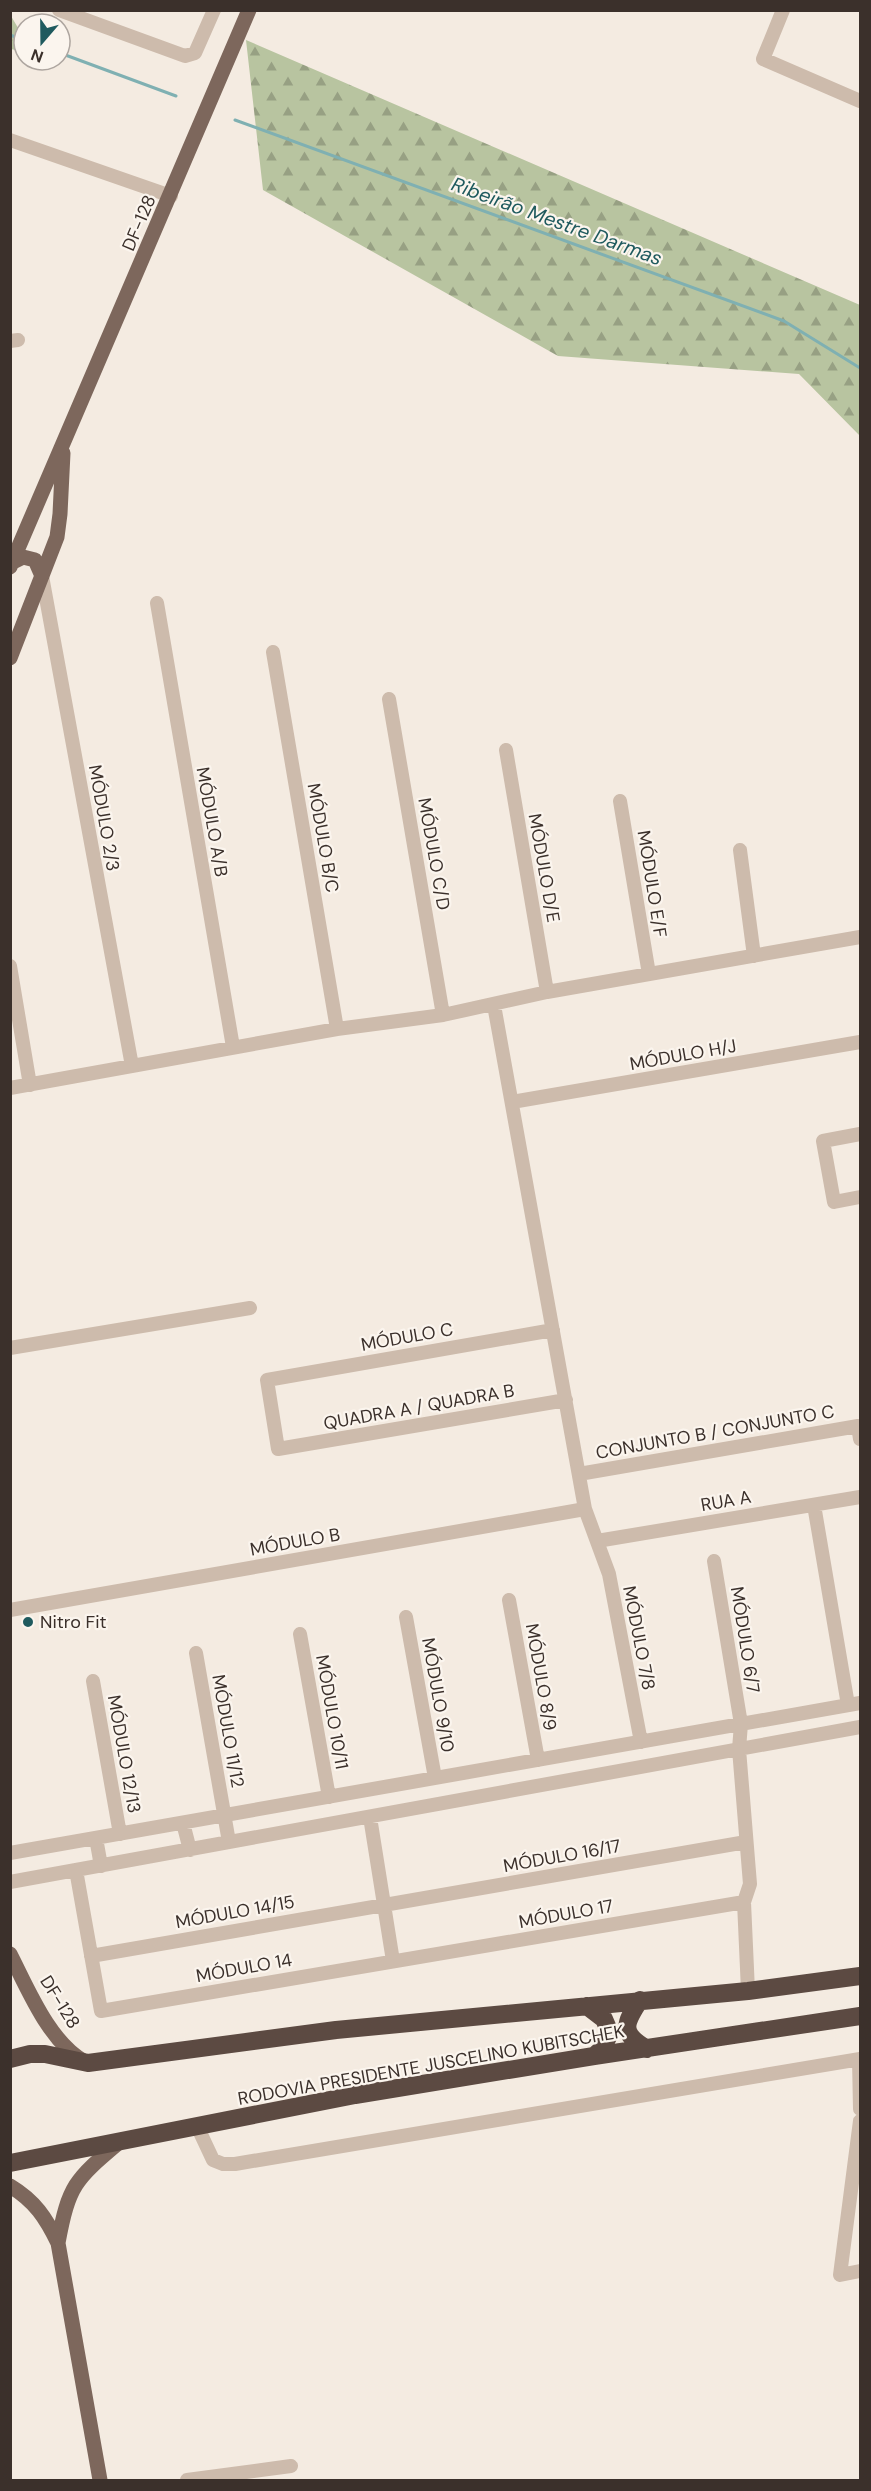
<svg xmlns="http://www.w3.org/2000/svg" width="871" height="2491" viewBox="0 0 871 2491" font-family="'DM Sans',sans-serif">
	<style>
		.forest { fill: url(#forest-firs) }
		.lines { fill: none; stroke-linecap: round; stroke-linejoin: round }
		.stream { stroke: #7fb0b2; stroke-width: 3 }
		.minor { stroke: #cdbbac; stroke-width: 14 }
		.major { stroke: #7d675c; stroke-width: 15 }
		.highway { stroke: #5c4a42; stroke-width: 18 }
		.poi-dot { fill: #1f5a5e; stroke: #fbf5ee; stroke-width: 2 }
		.labels { text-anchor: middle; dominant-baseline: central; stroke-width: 4.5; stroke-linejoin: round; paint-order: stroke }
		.street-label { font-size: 18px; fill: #3b302b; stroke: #fbf5ee }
		.poi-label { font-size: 18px; fill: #3b302b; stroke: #fbf5ee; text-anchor: start }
		.water-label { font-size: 20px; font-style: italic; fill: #1f5a5e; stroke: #fbf5ee }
	</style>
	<defs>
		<pattern id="forest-firs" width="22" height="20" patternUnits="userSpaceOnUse" patternTransform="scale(1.5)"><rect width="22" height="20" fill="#b8c4a0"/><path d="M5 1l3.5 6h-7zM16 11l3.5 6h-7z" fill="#97a083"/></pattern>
	</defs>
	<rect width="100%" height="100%" fill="#f4ebe1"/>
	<path class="forest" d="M11,16l13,22v14l-13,-3z
		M246,40l614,265v131l-61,-62 -241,-18 -295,-166z"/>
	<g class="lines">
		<path class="stream" d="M10,35l14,5
			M60,53l116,43
			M235,120l549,201 76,47"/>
		<path class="minor" d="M59,10l126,46 10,-3 19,-43
			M783,10l-20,49 97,42
			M10,140l161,56
			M10,341l8,-1
			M42,576l90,490
			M157,603l76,444
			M273,652l64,377
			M389,699l54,316
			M506,750l41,242
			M620,801l29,173
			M740,850l14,106
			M10,966l20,119
			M494,1005l91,504 24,65 32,168
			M10,1088l327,-59 106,-14 104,-23 313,-55
			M512,1102l348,-60
			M860,1134l-37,7 11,61 26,-5
			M553,1330l-286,50 11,69 288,-49
			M10,1348l240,-40
			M579,1474l279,-48 2,13
			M814,1505l34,200
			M597,1541l263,-44
			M714,1561l27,163 -2,25 11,135 -6,18 4,89
			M509,1600l29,160
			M10,1610l575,-101
			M406,1617l29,161
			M300,1634l29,163
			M196,1653l33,189
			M93,1681l27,153
			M370,1817l23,144
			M183,1823l7,27
			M96,1838l5,28
			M10,1853l850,-150
			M76,1870l25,141 643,-109
			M10,1882l850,-155
			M91,1956l655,-114
			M859,2059l1,50
			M860,2121l-20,154 20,-4
			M198,2128l15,32 10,4h12l625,-105
			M187,2480l104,-14"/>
		<path class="major" d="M13,562l10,-5 12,3 7,16
			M10,567l239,-557
			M10,658l47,-121 3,-23 3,-61
			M10,1954c18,35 39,88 75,108
			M10,2186c25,15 36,32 48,57l42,237
			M58,2243c11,-60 18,-64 64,-103"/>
		<path class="highway" d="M640,2000c-16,24 -20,33 7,49
			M587,2006l17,13 6,14 -8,16 -8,7
			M10,2059l20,-5h15l43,9 248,-33 412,-39 112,-15
			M10,2163l345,-68 239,-39 266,-40"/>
	</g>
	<circle class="poi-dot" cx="28" cy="1622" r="6"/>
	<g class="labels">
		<g class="street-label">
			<text transform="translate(139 223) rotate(-67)">DF-128</text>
			<text transform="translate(104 818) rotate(80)">MÓDULO 2/3</text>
			<text transform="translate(212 822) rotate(80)">MÓDULO A/B</text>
			<text transform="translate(323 838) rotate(80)">MÓDULO B/C</text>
			<text transform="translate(434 854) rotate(80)">MÓDULO C/D</text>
			<text transform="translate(544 868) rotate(80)">MÓDULO D/E</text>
			<text transform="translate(652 884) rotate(81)">MÓDULO E/F</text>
			<text transform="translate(683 1055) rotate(-10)">MÓDULO H/J</text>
			<text transform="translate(407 1337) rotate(-10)">MÓDULO C</text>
			<text transform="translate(419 1407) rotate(-10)">QUADRA A / QUADRA B</text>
			<text transform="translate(715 1432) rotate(-10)">CONJUNTO B / CONJUNTO C</text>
			<text transform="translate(726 1501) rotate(-10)">RUA A</text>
			<text transform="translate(295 1542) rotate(-10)">MÓDULO B</text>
			<text transform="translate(639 1638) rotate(79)">MÓDULO 7/8</text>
			<text transform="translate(745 1640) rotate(81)">MÓDULO 6/7</text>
			<text transform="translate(541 1677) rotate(80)">MÓDULO 8/9</text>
			<text transform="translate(438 1695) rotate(80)">MÓDULO 9/10</text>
			<text transform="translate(332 1712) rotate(80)">MÓDULO 10/11</text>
			<text transform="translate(228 1731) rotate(80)">MÓDULO 11/12</text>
			<text transform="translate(124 1754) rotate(80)">MÓDULO 12/13</text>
			<text transform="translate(562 1856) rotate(-10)">MÓDULO 16/17</text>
			<text transform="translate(235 1912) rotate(-10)">MÓDULO 14/15</text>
			<text transform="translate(566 1914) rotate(-10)">MÓDULO 17</text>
			<text transform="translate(244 1968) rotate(-10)">MÓDULO 14</text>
			<text transform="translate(60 2002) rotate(58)">DF-128</text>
			<text transform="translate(431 2065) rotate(-10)">RODOVIA PRESIDENTE JUSCELINO KUBITSCHEK</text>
		</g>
		<g class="poi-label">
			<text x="40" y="1622">Nitro Fit</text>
		</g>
		<g class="water-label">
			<text transform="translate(557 221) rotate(20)">Ribeirão Mestre Darmas</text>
		</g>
	</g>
	<rect width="871" height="2491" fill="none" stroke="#3b302b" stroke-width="24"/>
	<g transform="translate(42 42) rotate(200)"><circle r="28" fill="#fbf5ee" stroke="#aea6a0" stroke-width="1.5"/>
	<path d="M0-4.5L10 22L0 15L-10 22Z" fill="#1f5a5e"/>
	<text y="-9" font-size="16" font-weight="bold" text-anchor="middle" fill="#3b302b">N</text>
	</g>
</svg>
